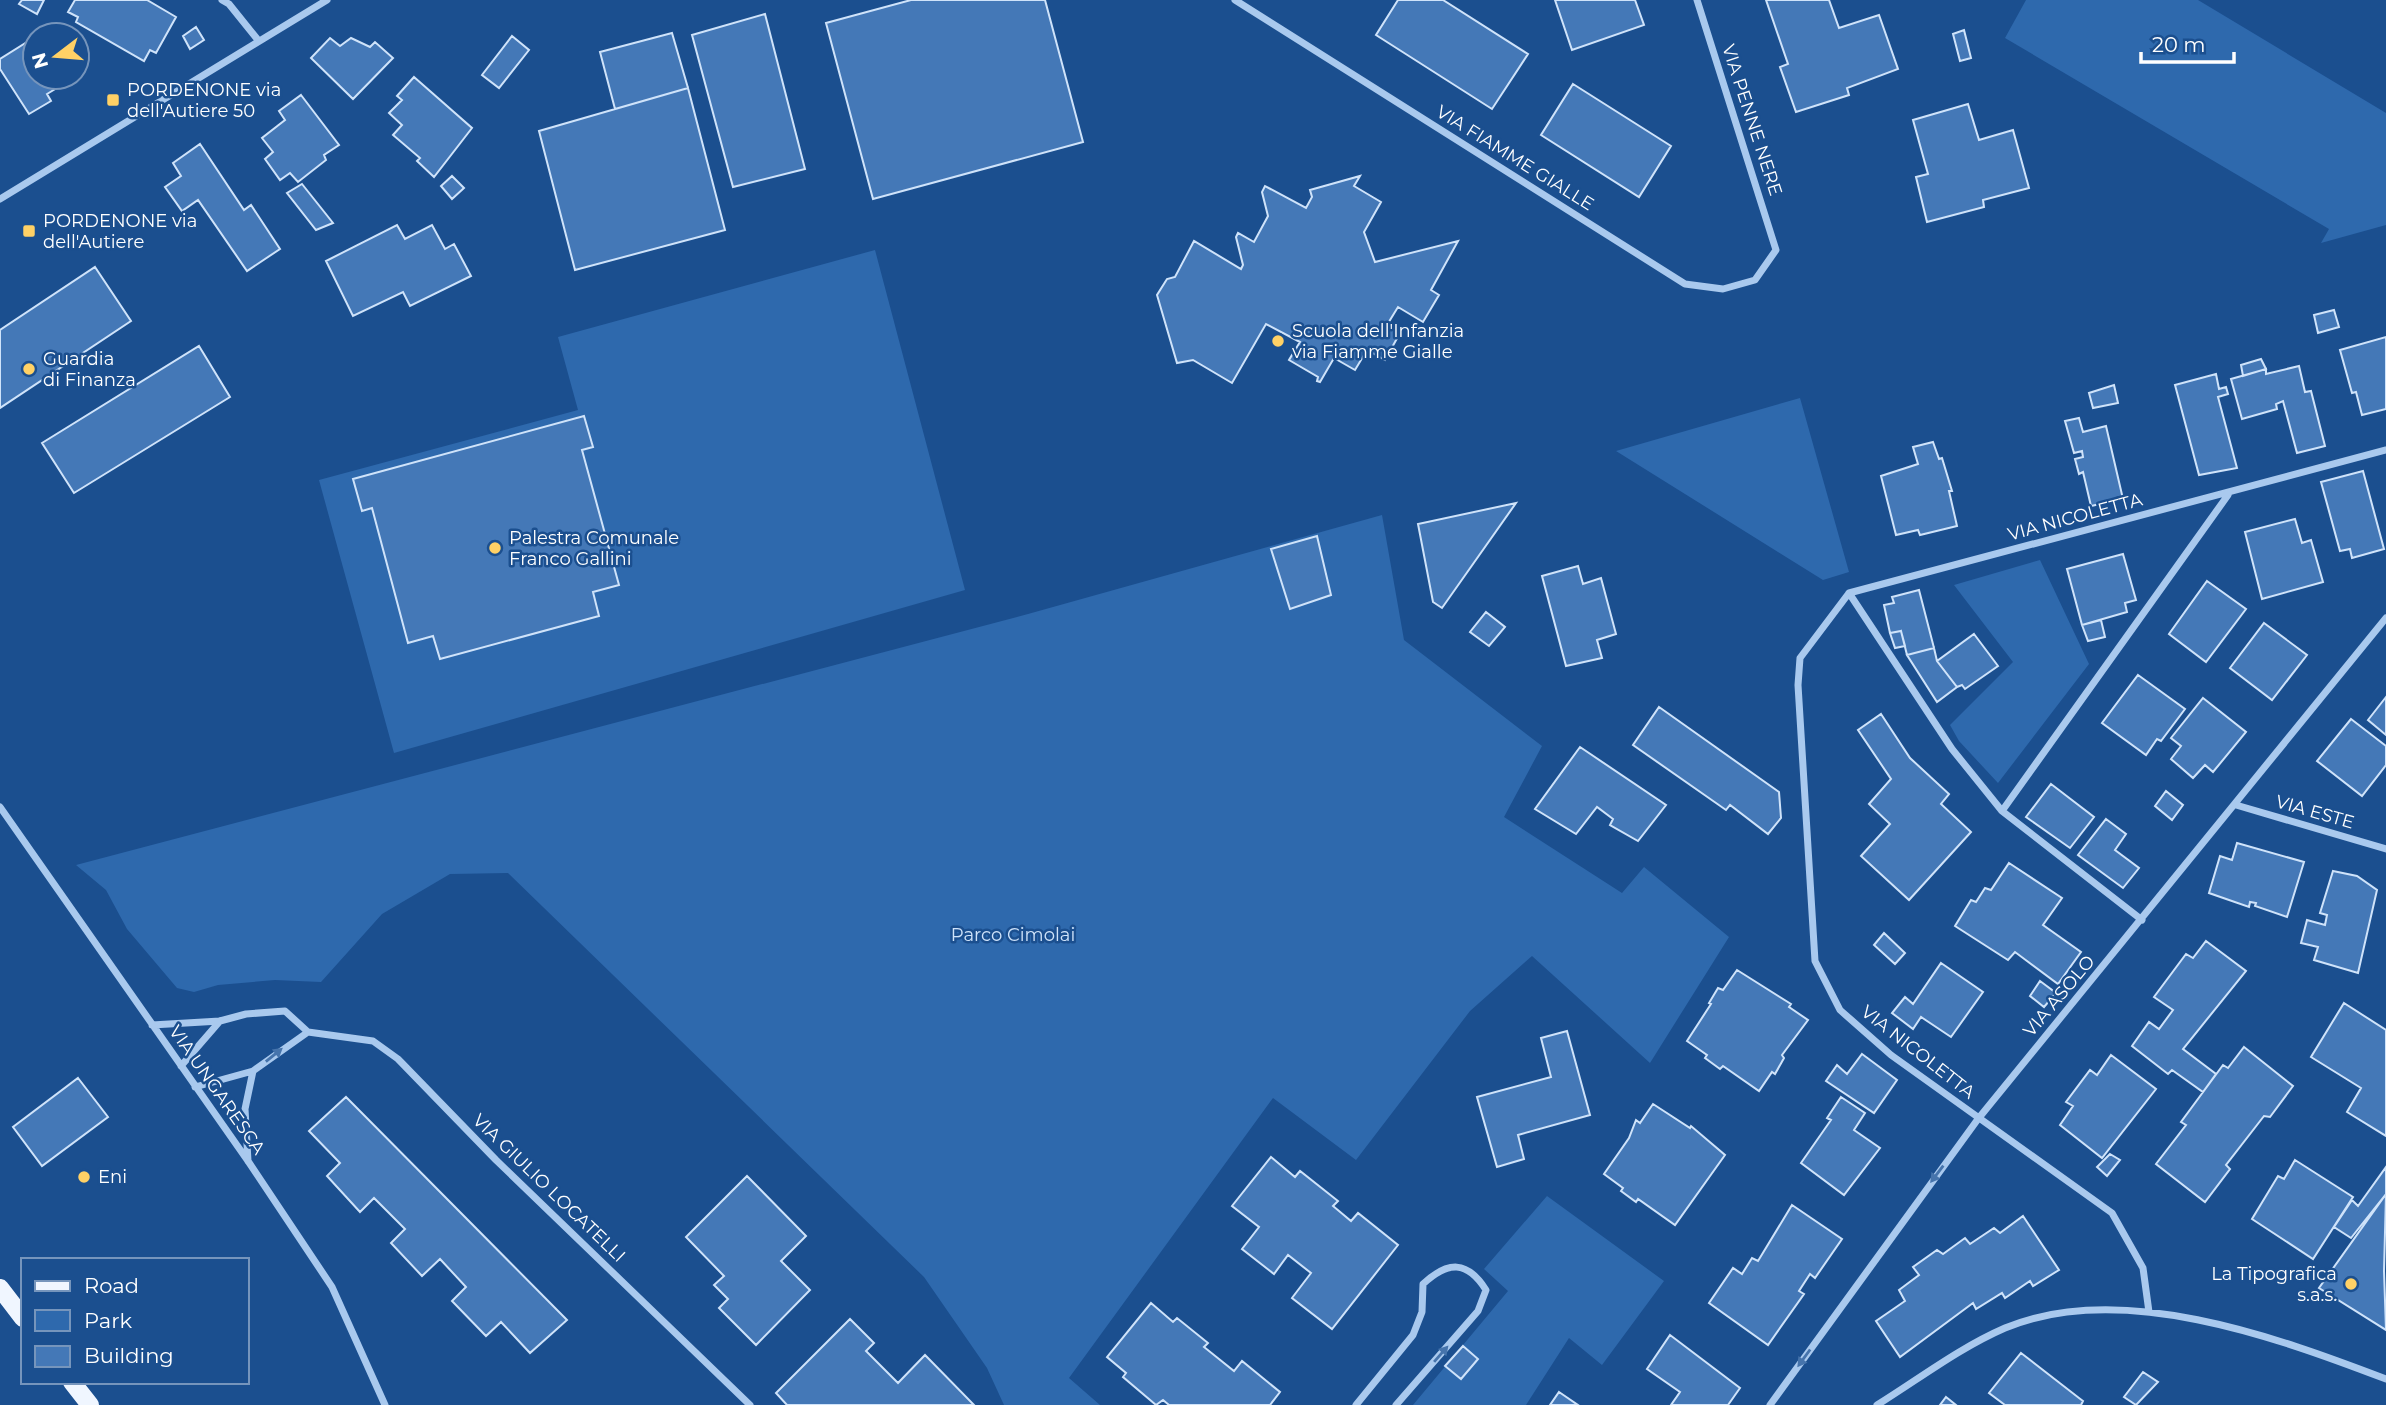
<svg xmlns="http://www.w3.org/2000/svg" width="2386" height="1405" viewBox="0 0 2386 1405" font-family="Montserrat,sans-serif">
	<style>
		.green { fill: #2e69ad }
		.building { fill: #4478b7; stroke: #cfe3fa; stroke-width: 2 }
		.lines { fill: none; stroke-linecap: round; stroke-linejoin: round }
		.street { stroke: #a9c9ee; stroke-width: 7 }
		.primary { stroke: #f0f6ff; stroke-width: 18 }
		.oneway { fill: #4674ac }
		.poi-dot { fill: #ffd166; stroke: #1b4f8f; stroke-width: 2.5 }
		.labels { text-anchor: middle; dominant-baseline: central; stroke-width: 5; stroke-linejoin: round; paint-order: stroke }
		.poi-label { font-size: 18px; fill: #fff; stroke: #1b4f8f; text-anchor: start }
		.street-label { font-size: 18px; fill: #fff; stroke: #1b4f8f }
		.park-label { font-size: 18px; fill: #cfe3fa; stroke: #1b4f8f }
	</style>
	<rect width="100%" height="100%" fill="#1b4f8f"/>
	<path class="green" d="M2026,0h172l188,113v112l-65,18 8,-14 -324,-191z
		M875,250l90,340 -571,163 -75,-273 259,-70 -20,-73z
		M1800,398l49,174 -26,8 -207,-129z
		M1382,515l22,125 138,106 -38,71 118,76 22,-26 85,70 -79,126 -118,-107 -62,55 -114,149 -83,-62 -204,280 31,27h-96l-17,-37 -63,-91 -416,-404 -58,1 -68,40 -61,68 -46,-2 -57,5 -24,7 -17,-4 -50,-59 -21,-39 -30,-25 952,-251z
		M2040,560l49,104 -91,119 -39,-42 -9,-16 63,-63 -59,-77z
		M1547,1196l117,85 -62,84 -33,-27 -43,67h-113l95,-114 -24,-22z"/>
	<path class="building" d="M22,0h22l-7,14 -18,-10z
		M75,0h72l29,17 -20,36 -6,-3 -6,11 -68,-39 2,-5 -10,-5z
		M911,0h134l38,142 -210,57 -47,-176z
		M1398,0h45l85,54 -36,55 -116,-74z
		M1555,0h80l9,25 -72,25z
		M1766,0h63l10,28 40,-13 19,54 -51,19 2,7 -53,17 -16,-45 8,-3z
		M765,14l40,155 -72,18 -41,-152z
		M196,27l8,13 -14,9 -7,-13z
		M1964,30l7,28 -11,3 -7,-27z
		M672,33l16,55 -73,21 -15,-57z
		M512,36l17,14 -30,38 -17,-13z
		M35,37v40h33l2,3 -23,14 4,7 -22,13 -29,-45v-10z
		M330,38l10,8 11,-8 19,9 5,-5 18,16 -40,41 -42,-41z
		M414,77l58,51 -38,49 -17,-16 3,-3 -27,-23 9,-10 -13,-12 13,-13 -5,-4z
		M1573,84l98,62 -32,51 -98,-62z
		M688,88l37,142 -150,40 -36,-139z
		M301,95l38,50 -15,10 2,5 -28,22 -8,-9 -10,7 -15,-21 8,-7 -11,-14 23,-18 -6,-9z
		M1968,104l11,36 34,-10 16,58 -46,12 1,7 -57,15 -11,-45 12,-3 -15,-54z
		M200,144l44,66 7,-5 29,44 -33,22 -49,-71 -16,11 -17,-24 16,-11 -8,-13z
		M452,176l12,12 -12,11 -11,-13z
		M1360,176l-6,10 27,16 -17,30 11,30 83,-21 -27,49 8,5 -16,27 -25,-15 -11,18 13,8 -15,27 -18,-10 -12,20 -21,-12 -14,24 -3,-1 1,-4 -29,-17 11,-18 -34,-18 -34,59 -39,-23 -16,3 -20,-68 10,-16 8,-2 19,-36 47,28 2,-4 -7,-28 2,-4 16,9 14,-26 -6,-24 3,-6 41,22 6,-11 -2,-7z
		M302,184l31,39 -17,7 -29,-37z
		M397,225l8,14 27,-14 13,24 9,-5 17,32 -61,30 -7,-14 -50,24 -27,-55z
		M95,267l36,54 -131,87v-78z
		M2334,310l5,17 -21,6 -4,-18z
		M2386,337v72l-24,6 -6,-23 -4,1 -12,-43z
		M199,346l31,51 -156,96 -32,-50z
		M2261,359l5,10 -23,7 -2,-11z
		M2299,366l6,26 6,-1 14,55 -28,7 -14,-52 -7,3 1,5 -35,10 -11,-40 35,-10v5z
		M2216,374l3,15 7,-2 2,7 -10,3 19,71 -38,7 -24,-90z
		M2114,385l4,18 -25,5 -4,-15z
		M584,416l9,31 -11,3 37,135 -26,7 6,24 -159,43 -7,-23 -25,7 -36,-135 -10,3 -9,-32z
		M2079,418l4,14 23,-6 17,73 -32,7 -8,-34 -4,2 -4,-15 8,-2 -1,-6 -8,2 -9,-32z
		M1933,442l6,17 3,-1 10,33h-3l8,35 -37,9 -2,-5 -22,5 -15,-59 37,-12 -5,-17z
		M2363,471l21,78 -32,9 -2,-9 -10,2 -19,-69z
		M1516,503l-74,105 -9,-6 -15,-78z
		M2295,519l7,24 9,-3 12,42 -61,17 -17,-67z
		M1317,536l14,59 -41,14 -19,-60z
		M2123,554l13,46 -11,3 2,9 -45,13 -15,-56z
		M1578,566l5,18 18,-6 15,56 -19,6 5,18 -36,8 -24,-90z
		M2207,581l39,28 -40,53 -37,-28z
		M1919,590l15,58 -27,7 -6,-24 -11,2 -6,-28 10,-2 -2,-6z
		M1486,612l19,15 -16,19 -19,-14z
		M2101,620l4,17 -17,4 -6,-16z
		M2264,623l43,32 -35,45 -42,-32z
		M1901,631l4,15 -10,2 -5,-15z
		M1974,634l24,32 -33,23 -3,-4 -5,2 -20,-26z
		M1934,648l3,13 20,26 -20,15 -30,-47z
		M2138,675l47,34 -24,32 -4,-2 -11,16 -44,-32z
		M2386,697v38l-18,-15z
		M2203,698l43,34 -33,40 -8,-7 -12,13 -22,-19 10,-13 -10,-8z
		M1659,707l120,85 2,26 -13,16 -38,-29 -4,5 -93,-65z
		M1881,714l29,44 39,36 -8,10 30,28 -62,68 -48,-44 29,-32 -21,-20 22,-25 -33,-49z
		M2351,719l35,27v19l-24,31 -45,-35z
		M1580,747l86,58 -28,36 -28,-16 3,-6 -16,-12 -21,27 -41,-25z
		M2051,784l43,33 -24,31 -44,-31z
		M2166,791l17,14 -11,15 -17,-14z
		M2106,819l20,15 -11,16 24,18 -16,20 -45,-33z
		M2237,843l67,19 -17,55 -32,-11 1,-3 -6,-1 -1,5 -40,-14 11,-37 12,4z
		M2009,863l53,35 -19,27 38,27 -23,32 -43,-32 -7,8 -53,-34 16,-26 5,2 9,-14 6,2z
		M2333,871l24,5 20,14 -19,83 -44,-13 4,-13 -17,-4 6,-23 18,5 2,-10 -7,-2z
		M1884,933l21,20 -10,11 -21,-19z
		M2206,941l40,30 -63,78 33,25 -13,18 -31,-22 -4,4 -36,-28 17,-24 10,7 14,-19 -19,-13 32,-43 7,4z
		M1941,963l42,29 -32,45 -30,-20 -8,12 -21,-16 13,-16 8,7z
		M1737,970l54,34 -2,3 19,13 -26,35 2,3 -9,16 -3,-2 -13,19 -36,-25 -3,3 -15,-11 2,-3 -20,-14 24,-37 -2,-1 9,-15 5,2z
		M2040,981l16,12 -12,14 -14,-11z
		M2344,1003l42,27v106l-39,-24 14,-24 -50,-31z
		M1567,1031l23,84 -72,20 6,24 -27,8 -20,-70 74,-20 -10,-39z
		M2244,1047l49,39 -23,31 -6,-1 -38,49 4,4 -25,33 -49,-38 30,-39 -5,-3 42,-57 5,3z
		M1862,1054l35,26 -23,33 -48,-32 11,-16 10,9z
		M2111,1055l45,34 -54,69 -42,-33 13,-19 -7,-4 24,-32 7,5z
		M78,1078l30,39 -66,49 -29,-39z
		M346,1097l221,223 -37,33 -29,-31 -15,14 -34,-35 14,-14 -26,-28 -18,17 -31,-33 14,-14 -31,-31 -14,14 -33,-36 13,-13 -31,-32z
		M1841,1097l24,16 -11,17 26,18 -36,47 -43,-32 30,-43 -4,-2z
		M1653,1104l37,24 1,-2 34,29 -50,70 -37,-26 -2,3 -15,-11 2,-3 -19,-14 25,-36 7,-18 4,3z
		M2110,1154l10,6 -13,16 -10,-9z
		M1271,1157l24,20 5,-6 38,30 -5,5 18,15 7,-8 40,32 -66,84 -40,-31 19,-25 -23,-18 -14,19 -32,-25 17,-22 -27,-21z
		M2295,1160l58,37 -40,62 -61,-40 26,-43 6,3z
		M2386,1167v27l-35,44 -17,-11 18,-27 6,6z
		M747,1176l59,60 -25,25 29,29 -54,55 -37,-37 9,-9 -14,-14 10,-9 -38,-39z
		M2386,1194l-2,77 2,59 -67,-42z
		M1792,1205l50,34 -27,39 -5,-4 -11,17 5,3 -36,51 -59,-42 24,-35 9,6 10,-16 6,3z
		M2023,1216l36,54 -26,16 -3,-5 -25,17 -3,-5 -26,16 -3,-6 -73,54 -24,-36 29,-20 -6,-11 20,-15 -6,-8 24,-17 6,4 22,-16 5,6 24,-16 6,5z
		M1151,1303l22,19 4,-4 31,25 -4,4 30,24 8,-10 38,31 -10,13h-101l-6,-5 -7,5 -33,-28 3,-4 -19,-16z
		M850,1319l24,24 -8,8 32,32 27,-28 49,50h-187l-11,-12z
		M1670,1335l70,53 -12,17h-57l9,-13 -33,-23z
		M1463,1346l15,13 -17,20 -16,-13z
		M2021,1353l58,45 4,3 -2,4h-76l-16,-12z
		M2143,1372l15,10 -22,23 -12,-8z
		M1559,1392l19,13h-28z
		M1946,1397l10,8h-16z"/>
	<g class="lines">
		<path class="street" d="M222,0l7,4 29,36
			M1235,0l450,284 38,5 32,-9 21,-30 -79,-250
			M0,199l327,-199
			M1849,593l103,156 50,62 140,109
			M2236,805l150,44
			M0,807l248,354 84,126 53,118
			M2002,811l226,-316
			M152,1025l68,-4 26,-7 39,-3 23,21 -55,39 -8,38 3,52
			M308,1032l65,9 25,18 98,101 254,245
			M181,1066l39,-45
			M195,1087l58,-16
			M2149,1312l-6,-44 -31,-55 -221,-158 -51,-45 -25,-49 -17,-276 2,-27 49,-65 537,-143
			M1356,1405l57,-70 9,-23 1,-28c25,-23 44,-24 63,6l-8,21 -82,94
			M1770,1405l208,-286 408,-501
			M1877,1405c42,-26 82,-57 128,-77 115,-48 271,9 381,51"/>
		<path class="primary" d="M0,1288l23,30
			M72,1382l18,23"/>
	</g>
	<defs><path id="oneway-solid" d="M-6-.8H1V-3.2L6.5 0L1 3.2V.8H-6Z" transform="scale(1.75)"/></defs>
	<g class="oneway">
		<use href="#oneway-solid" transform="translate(274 1055) rotate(-39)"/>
		<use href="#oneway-solid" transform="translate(1937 1174) rotate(127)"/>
		<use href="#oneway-solid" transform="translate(1441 1354) rotate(-49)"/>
		<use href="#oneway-solid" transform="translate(1804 1358) rotate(126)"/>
	</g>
	<g class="poi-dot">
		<rect x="106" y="93" width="14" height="14" rx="3.5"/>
		<rect x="22" y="224" width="14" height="14" rx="3.5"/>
		<circle cx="1278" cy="341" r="7"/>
		<circle cx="29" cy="369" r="7"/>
		<circle cx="495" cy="548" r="7"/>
		<circle cx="84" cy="1177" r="7"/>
		<circle cx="2351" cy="1284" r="7"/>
	</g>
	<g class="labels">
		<g class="poi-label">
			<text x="127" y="90">PORDENONE via<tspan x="127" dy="21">dell'Autiere 50</tspan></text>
			<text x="43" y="221">PORDENONE via<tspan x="43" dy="21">dell'Autiere</tspan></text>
			<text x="1292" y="331">Scuola dell'Infanzia<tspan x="1292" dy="21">via Fiamme Gialle</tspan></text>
			<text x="43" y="359">Guardia<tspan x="43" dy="21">di Finanza</tspan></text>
			<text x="509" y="538">Palestra Comunale<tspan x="509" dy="21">Franco Gallini</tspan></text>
			<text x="98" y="1177">Eni</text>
			<text x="2337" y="1274" text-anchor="end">La Tipografica<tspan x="2337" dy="21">s.a.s.</tspan></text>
		</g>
		<g class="street-label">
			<text transform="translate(1752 120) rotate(72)">VIA PENNE NERE</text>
			<text transform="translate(1515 158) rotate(32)">VIA FIAMME GIALLE</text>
			<text transform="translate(2075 517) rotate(-15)">VIA NICOLETTA</text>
			<text transform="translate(2315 812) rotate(16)">VIA ESTE</text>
			<text transform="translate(2059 996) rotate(-50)">VIA ASOLO</text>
			<text transform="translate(1918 1052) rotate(38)">VIA NICOLETTA</text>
			<text transform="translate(217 1090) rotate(55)">VIA UNGARESCA</text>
			<text transform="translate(549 1188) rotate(44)">VIA GIULIO LOCATELLI</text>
		</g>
		<g class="park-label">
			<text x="1013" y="935">Parco Cimolai</text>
		</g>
	</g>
	<rect x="21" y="1258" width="228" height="126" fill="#1b4f8f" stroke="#7695bc" stroke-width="2"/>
	<rect x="35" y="1281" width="35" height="10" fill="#f0f6ff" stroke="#7695bc" stroke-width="2"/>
	<text x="84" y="1293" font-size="21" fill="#ffffff">Road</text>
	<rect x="35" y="1310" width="35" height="21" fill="#2e69ad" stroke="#7695bc" stroke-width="2"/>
	<text x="84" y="1328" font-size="21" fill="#ffffff">Park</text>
	<rect x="35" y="1346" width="35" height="21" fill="#4478b7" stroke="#7695bc" stroke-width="2"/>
	<text x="84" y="1363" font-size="21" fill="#ffffff">Building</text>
	<g transform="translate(56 56) rotate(254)"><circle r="33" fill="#1b4f8f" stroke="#7695bc" stroke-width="2"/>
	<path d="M0-5L12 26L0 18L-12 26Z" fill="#ffd166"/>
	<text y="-10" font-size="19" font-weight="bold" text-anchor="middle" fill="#ffffff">N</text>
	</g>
	<path d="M2141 52v10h93v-10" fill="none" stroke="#ffffff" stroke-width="3.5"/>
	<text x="2152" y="52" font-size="21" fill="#ffffff" stroke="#1b4f8f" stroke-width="5" paint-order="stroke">20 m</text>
</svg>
